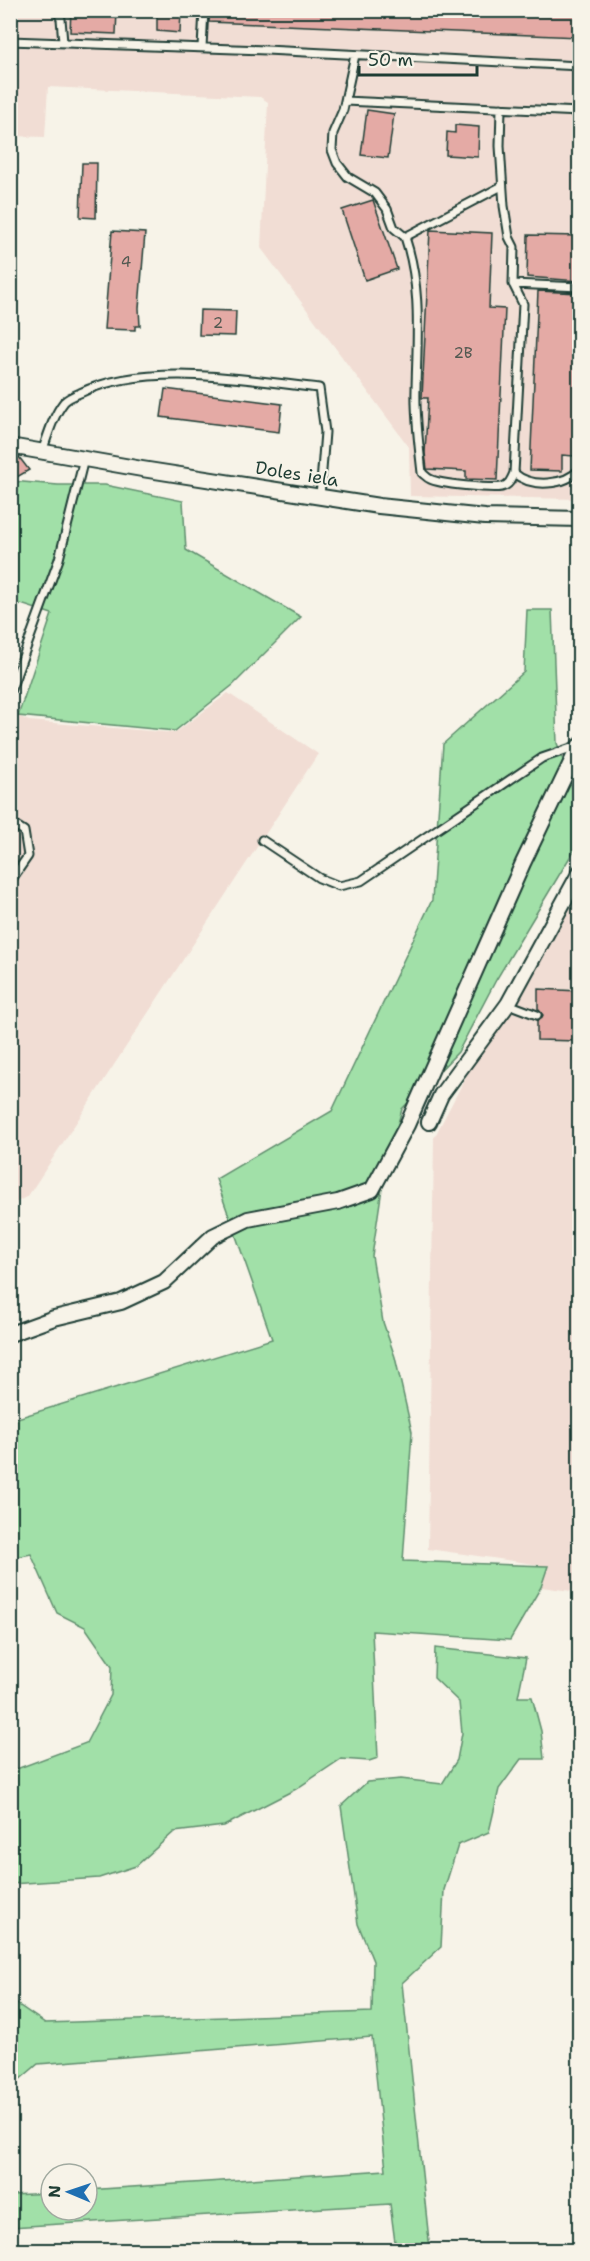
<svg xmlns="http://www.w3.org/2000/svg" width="590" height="2261" viewBox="0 0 590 2261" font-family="'Shantell Sans',sans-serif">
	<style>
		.built { fill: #f1ddd4 }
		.green { fill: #a1e0a8; stroke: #608e6e; stroke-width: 1.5 }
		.building { fill: #e4aaa5; stroke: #1f3d34; stroke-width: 1.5 }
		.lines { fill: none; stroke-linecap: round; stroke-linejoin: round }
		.lane-casing { stroke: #1f3d34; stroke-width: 11 }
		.street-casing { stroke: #1f3d34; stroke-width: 18 }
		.lane { stroke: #f7f3e8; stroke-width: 7 }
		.street { stroke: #f7f3e8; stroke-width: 14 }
		.labels { text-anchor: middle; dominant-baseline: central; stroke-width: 4.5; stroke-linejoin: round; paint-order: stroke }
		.number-label { font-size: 15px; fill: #505850 }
		.street-label { font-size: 18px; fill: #1f3d34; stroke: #f7f3e8 }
	</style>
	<rect width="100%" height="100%" fill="#f7f3e8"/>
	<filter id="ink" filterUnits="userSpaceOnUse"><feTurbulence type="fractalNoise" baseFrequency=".0167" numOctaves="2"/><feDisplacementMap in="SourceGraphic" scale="12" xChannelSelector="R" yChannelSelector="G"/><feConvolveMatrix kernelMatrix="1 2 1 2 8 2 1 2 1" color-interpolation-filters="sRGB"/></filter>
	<g filter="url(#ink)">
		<path class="built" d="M11,11h568v488l-169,-3 -1,-49 -148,-199 7,-146 -8,-5 -212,-10 -3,50 -34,-1z
			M228,693l90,61 -290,442 -17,9v-492l18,8 146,12z
			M579,860v732l-38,-5 7,-21 -120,-17 6,-411z"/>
		<path class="green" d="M11,481l47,4h47l78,16 3,49 115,67 -68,68 -58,46 -157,-15 34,-102 -31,-10 -10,10z
			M527,610h25l5,133 22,63v36l-83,138 -38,72 -56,57 -18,66 -12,81 11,66 12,35 17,75 -9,129 145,5 -7,21 -31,53 -138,-9 6,127 -9,3 -28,-2 -45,30 -72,37 -50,6 -38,34 -37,12 -88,6v-113l75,-28 25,-48 1,-29 -27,-39 -28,-14 -26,-59 -20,4v-138l261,-81 -56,-160 116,-68 100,-211 11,-156 81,-72z
			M435,1648l91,10 -8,39h14l9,34 3,28h-23l-22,30 -10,43 -31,13 -14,45 -3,57 -39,36 28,267h-34l-6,-46 -379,23v-32l40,-2v17h36v-20l299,-20 -14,-133 -334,27 -27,23v-87l34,23 327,-11 1,-51 -15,-37 -17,-118 26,-24 34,-3 41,5 15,-24 5,-27 -3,-31 -25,-24z"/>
		<path class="building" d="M71,10h46l-1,24 -46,-2z
			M157,10h24l-1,23 -23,-2z
			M210,10h369v27l-370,-15z
			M367,110l27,4 -6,44 -27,-3z
			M455,125l24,2 -1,30 -32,-2 1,-23 8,1z
			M82,163h15l-1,55 -16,-1z
			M373,200l24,69 -32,11 -23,-70z
			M430,230l62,3 -3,75 16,1 -8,171 -31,-1v-8l-39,-2 -2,-16 3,-55h-6z
			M112,231l33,2 -6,75 1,18h-5v4l-31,-1z
			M528,235l51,1v45l-52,-4z
			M538,291l41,2 -5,163 -12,-1v16l-32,-1z
			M200,310l36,1 -1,25 -36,-1z
			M165,389l117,15 -3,28 -118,-15z
			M19,457l10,13 -19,11v-19z
			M538,989l41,2v50l-42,-1v-19l4,-2 2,-4 -5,-6z"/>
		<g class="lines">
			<defs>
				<path id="lane" d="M57,10l4,9 2,23
					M10,41l256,9 314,16
					M202,47l2,-37
					M355,55l-12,55 -10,23 -1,17 5,13 11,14 27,16 12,16 7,19 11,9 97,-51
					M345,101l235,11
					M501,108l-1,38 4,60 5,31 5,10 -1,37 10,20 -9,169c17,15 51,13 66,-4
					M405,237c17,51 12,99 11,152 -1,28 3,56 6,84 2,1 5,5 8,6 9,5 61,10 72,8 7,-2 9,-7 12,-14
					M513,284l67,3
					M42,452c6,-17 11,-36 22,-50 4,-4 11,-7 16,-9 67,-32 167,-13 239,-5l6,44 -5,64
					M10,692l49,-133 25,-100
					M10,822l14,9 4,25 -18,26
					M262,840l57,38 20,8 22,-5 181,-123 35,-12
					M508,1004l29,11"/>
				<path id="street" d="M10,446l132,23 237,37 106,11 95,2
					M429,1122l12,-27 67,-91 72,-132
					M10,1334l44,-16 67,-16 43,-20 49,-46 35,-17 90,-17 34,-12 35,-65 116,-262 56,-117"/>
			</defs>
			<use href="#lane" class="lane-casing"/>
			<use href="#street" class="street-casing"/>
			<use href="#lane" class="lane"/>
			<use href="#street" class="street"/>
		</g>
	</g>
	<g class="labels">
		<g class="number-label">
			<text x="126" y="262">4</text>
			<text x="218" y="323">2</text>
			<text x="463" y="353">2B</text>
		</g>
		<g class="street-label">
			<text transform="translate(297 474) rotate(9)">Doles iela</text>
		</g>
	</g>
	<rect width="590" height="2261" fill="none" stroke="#f7f3e8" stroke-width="36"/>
	<rect x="18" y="18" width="554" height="2225" fill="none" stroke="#1f3d34" stroke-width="2" filter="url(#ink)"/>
	<g transform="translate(69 2192) rotate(272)"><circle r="28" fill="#f7f3e8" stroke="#a1aaa0" stroke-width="1.5"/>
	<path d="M0-4.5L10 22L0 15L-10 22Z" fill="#1f6fb2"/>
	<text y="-9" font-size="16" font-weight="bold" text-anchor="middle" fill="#1f3d34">N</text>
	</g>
	<path d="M359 66v9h118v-9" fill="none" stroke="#1f3d34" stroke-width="3"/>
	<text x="368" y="66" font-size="18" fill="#1f3d34" stroke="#f7f3e8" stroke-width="4.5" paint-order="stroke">50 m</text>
</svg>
